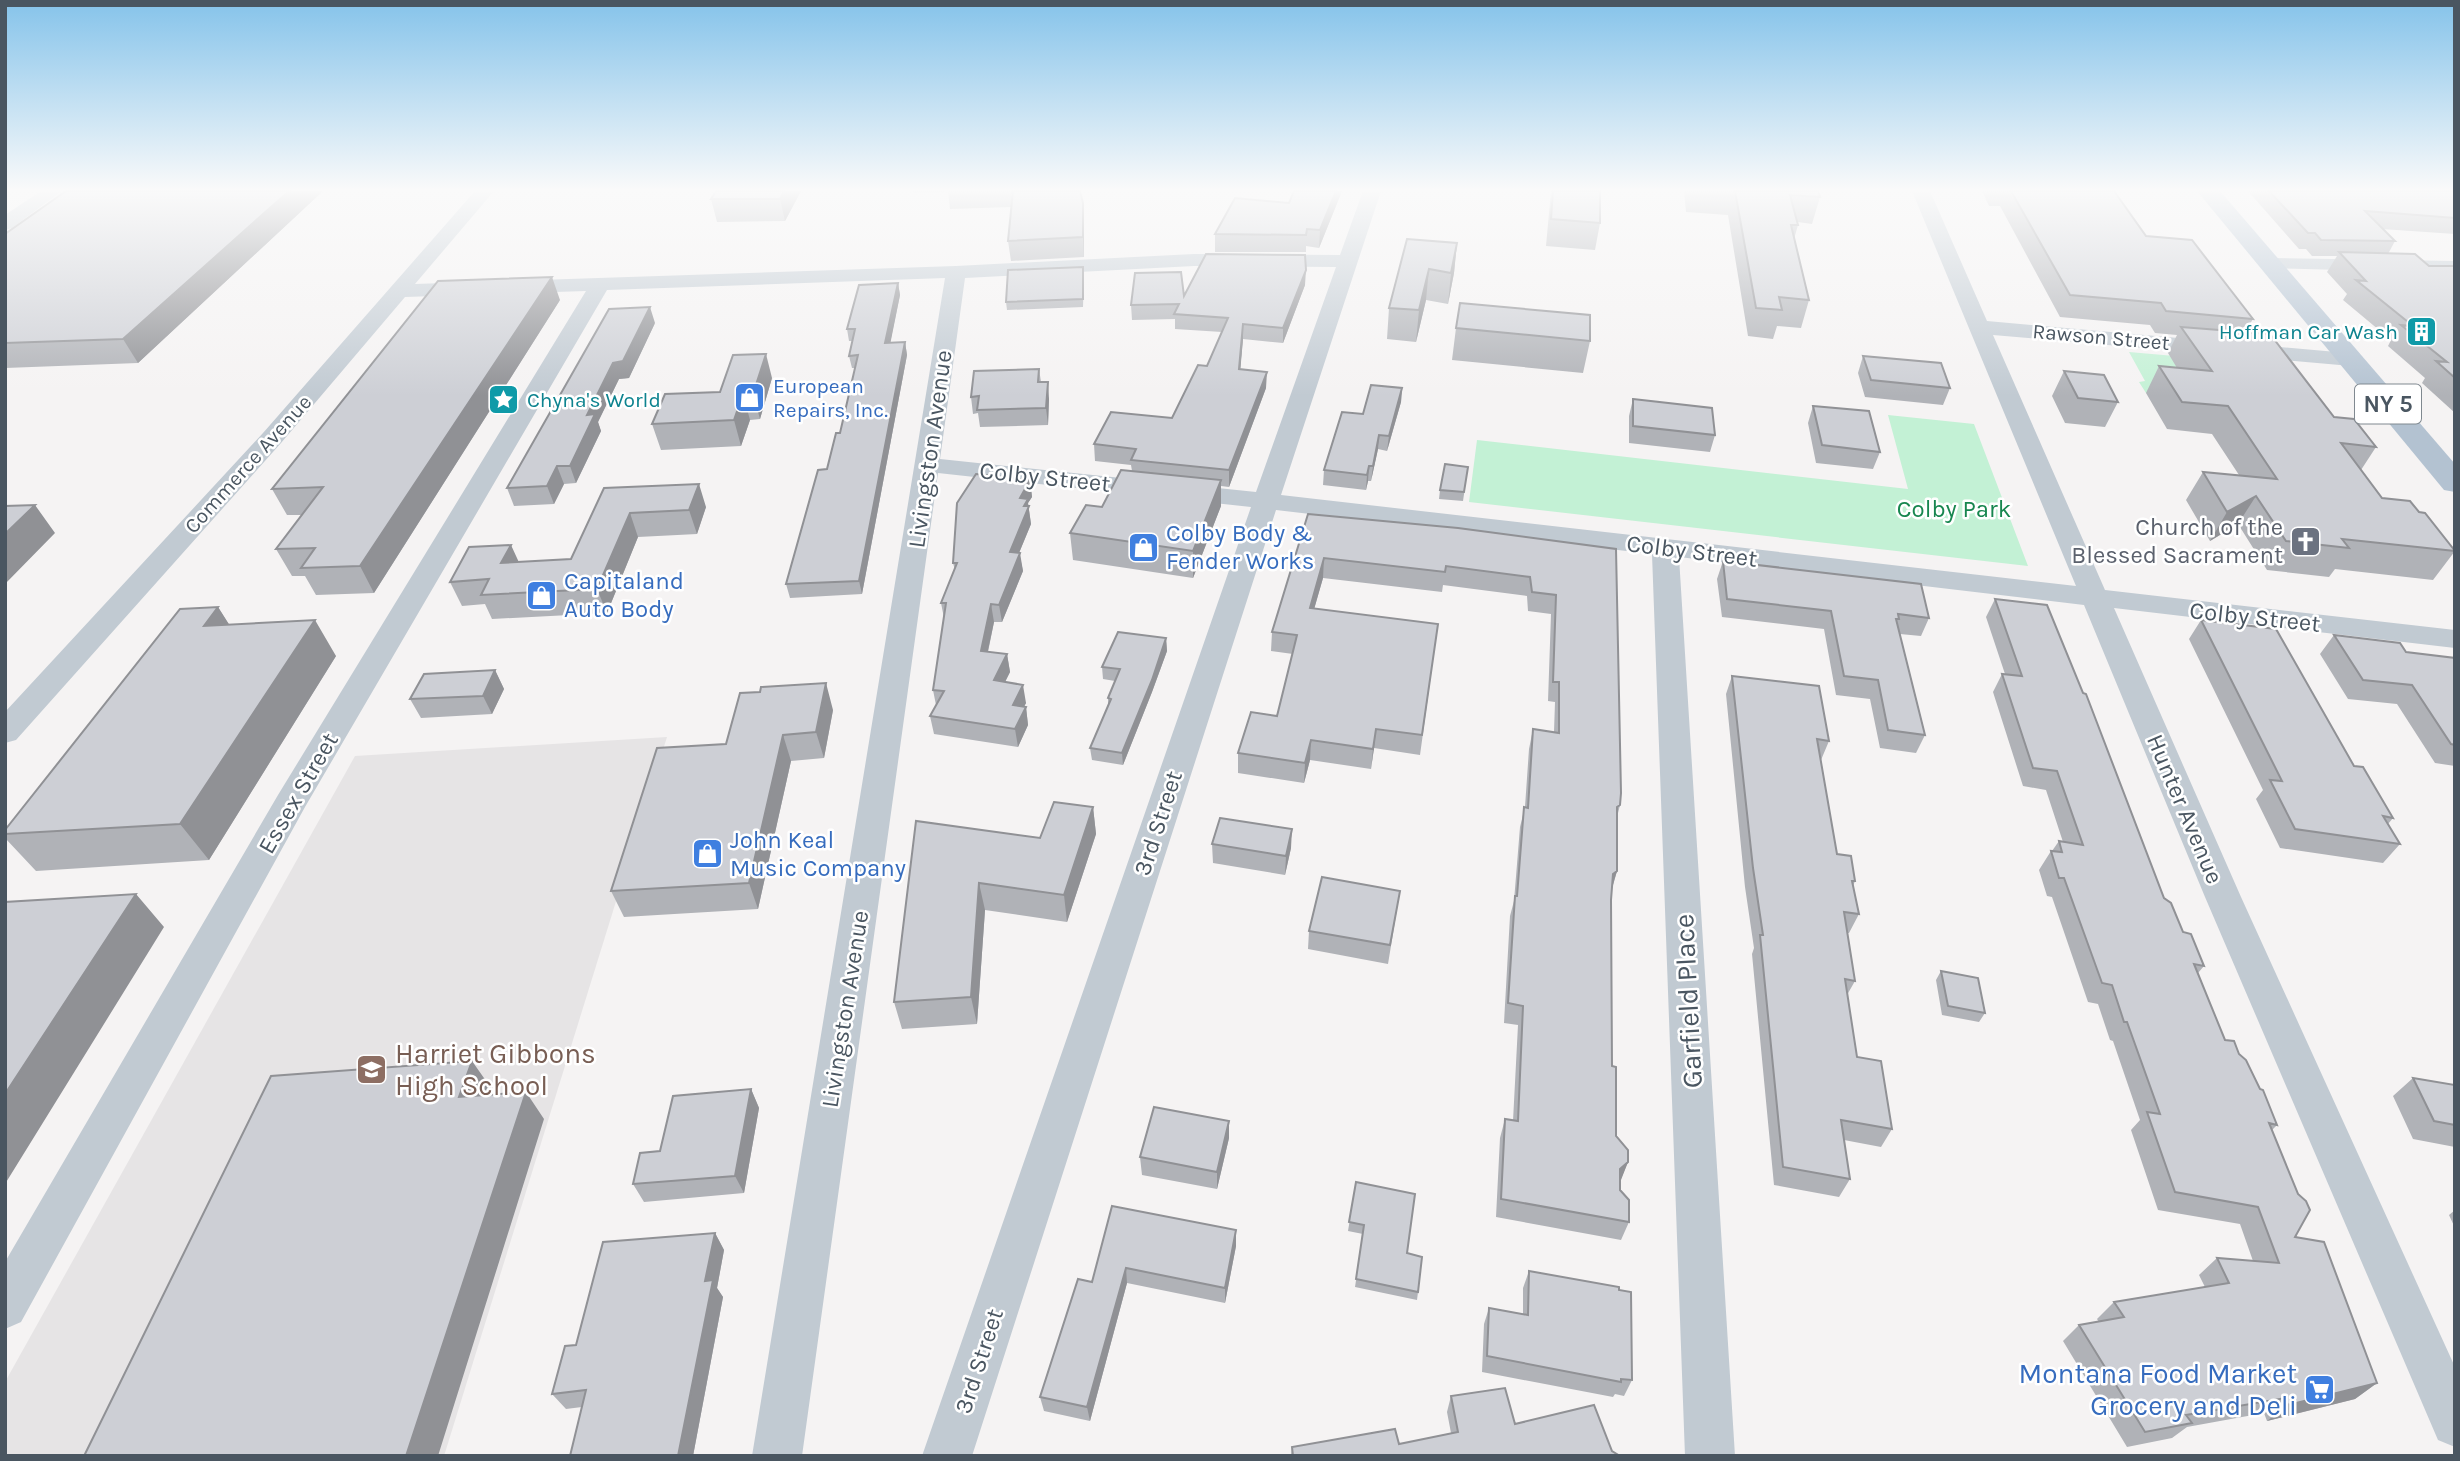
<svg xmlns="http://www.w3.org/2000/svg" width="2460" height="1461" viewBox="0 0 2460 1461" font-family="Karla,sans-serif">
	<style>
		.education { fill: #e6e4e5 }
		.green { fill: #c3f1d5 }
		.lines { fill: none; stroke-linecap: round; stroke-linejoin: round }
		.minor { fill: #c1cad2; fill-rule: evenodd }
		.major { fill: #b3c2d1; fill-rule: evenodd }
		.wall { fill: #b0b2b7 }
		.shaded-wall { fill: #909195 }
		.building { fill: #cdcfd5; stroke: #909195; stroke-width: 2 }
		.labels { text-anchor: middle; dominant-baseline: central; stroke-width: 5; stroke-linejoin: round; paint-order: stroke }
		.far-culture-label { font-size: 21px; fill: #0d838f; stroke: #fff; text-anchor: end }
		.far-street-label { font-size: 21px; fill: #4a5661; stroke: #fff }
		.far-shop-label { font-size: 21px; fill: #366cbe; stroke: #fff; text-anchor: start }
		.shield { fill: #fff; stroke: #808990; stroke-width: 2 }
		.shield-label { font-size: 23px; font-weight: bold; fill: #4a5661 }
		.street-label { font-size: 24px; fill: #4a5661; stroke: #fff }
		.park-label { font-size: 24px; fill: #17864f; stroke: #fff }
		.worship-label { font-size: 24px; fill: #5b616d; stroke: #fff; text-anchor: end }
		.shop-label { font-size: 24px; fill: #366cbe; stroke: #fff; text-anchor: start }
		.near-street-label { font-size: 28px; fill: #4a5661; stroke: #fff }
		.near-education-label { font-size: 28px; fill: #785e54; stroke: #fff; text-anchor: start }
		.near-shop-label { font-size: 28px; fill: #366cbe; stroke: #fff; text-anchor: end }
	</style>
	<rect width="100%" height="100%" fill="#f5f3f3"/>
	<path class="education" d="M667,737l-223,719h-439v-74l350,-626z"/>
	<path class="green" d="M2129,352l57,5 11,41 -51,-5 -7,-11 6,-1z
		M1888,415l86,9 54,142 -559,-64 8,-62 431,49z"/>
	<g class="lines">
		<path class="minor" d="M41,191h21l-50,37 -7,2v-15z
			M475,191h19l-79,93 541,-18 238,-12 146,1 23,-64h18l-100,304 795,91 -164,-395h18l57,130 372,33 3,5 -3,5 -8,2 -358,-31 112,255 350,40v18l-341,-40 127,289 214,470v80l-17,-7 -233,-543 -121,-292 -405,-48 56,899h-50l-33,-902 -376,-44 -304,946h-50l329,-949 -313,-34 -136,983h-50l193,-1178 -338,12 -302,517 -284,515 -16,7v-67l273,-467 308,-504 -181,6 -124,146 -265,297 -11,3v-31l258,-279zM1194,266l142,1 -80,225 -316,-33 25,-181z
			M2270,258l185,3v12l-192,-5 -3,-4z"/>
		<path class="major" d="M2197,191h23l235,273v28l-11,-2z"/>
	</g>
	<path class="wall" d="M66,191h257l-185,172 -133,5v-134z
		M716,191h85l-16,30 -68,1 -6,-23z
		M913,191h31v1l-30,1z
		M948,191h132l4,31v35l-73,4 -3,-20 3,-34 -61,2z
		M1342,191l-23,57 -13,-2v6h-91v-18l74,-31z
		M1551,191h49v32l-5,27 -49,-4z
		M1684,191h134l2,6 -8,27 -14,-2v3l-4,14 15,61 -8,28 -24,-2 -4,13 -25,-3 -20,-121 -42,-3z
		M1982,191h132l32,45 107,83 -8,13 89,85 42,30 -15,23 21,28 37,14 36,39 -22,29 -98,-11 -6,8 -62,-7 -29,-46 -28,17 -24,-41 17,-28 36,3 -27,-41 -45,-5 -21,-36 13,-27 18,2 -9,-15 9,-18 -22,-2 -5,-8 -90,-8 -60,-111h-11z
		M2248,191h207v43l-73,-5 13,12 -7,13 41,12h26v147l-33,-30 3,-5 -37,-32 3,-6 -48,-40 4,-6 -20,-22 10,-16h-25l-6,-7h-7z
		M1457,243l-3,30 -6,31 -22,-4 -10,42 -29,-3 2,-31z
		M1084,274l-1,33 -76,3 -1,-8z
		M898,283l2,12 -10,48 15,-1 2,13 -45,239 -72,4 -4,-14 54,-151 15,-65h-3l-3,-12 4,-15h-4l-2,-12z
		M1305,285l-22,58 -40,-4 -3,31 26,18 -37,99 -8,-1v20l-28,72 -120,-18 -3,-27 32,-26 30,-36 -1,-6 -36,-4 -1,-17 78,-26 35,-52 15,-34 -47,-3v-10l-43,1 -1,-15 53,-9z
		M560,300l-186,293 -58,2 -11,-19h-13l-16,-27 26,-34h-15l-15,-26z
		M655,323l-26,55 -10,1 -21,43 3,9 -25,52 -12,1 -10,20 -40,2 -7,-18z
		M1456,328l134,13 -7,32 -131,-13z
		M1863,356l87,32 -7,17 -78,-8 -7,-24z
		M1039,369l2,13 8,17 -1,26 -68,2 -2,-14 -5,1 -2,-17z
		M2064,371l54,31 -13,25 -40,-4 -13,-27z
		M772,378l-12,41 -10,1 -9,26 -80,4 -9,-26z
		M1402,388l-1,14 -14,49 -9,-2 -7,32h-3l-2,9 -43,-5 1,-15 39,-56z
		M1633,399l82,36 -5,17 -81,-9v-27z
		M1813,406l67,46 -7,17 -57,-6 -8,-40z
		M1468,467l-5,34 -24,-2 1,-9z
		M1030,480l2,17 -4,6 3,21 -12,29 4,18 -21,51h-8l-6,30 19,2 3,18 -5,10 21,21 -2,3 2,1 2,18 -10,22 -84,-13 -4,-18 6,-11 -3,-15 11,-72 -3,-15 14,-33 -2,-7z
		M604,488l102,19 -9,27 -59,3 -31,76 -115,6 -7,-15 -23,2 -12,-24 69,-20 52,-3z
		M1308,514l308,35 4,256 -3,12v54l-5,18 -1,11 1,166 4,70 12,26 -8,19v9l9,32 -8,18 -125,-23 4,-79 5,-19 8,2 5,-96 -14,-2 6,-107 4,-15 6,-74 5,-20 4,-58 4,-20 21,3 1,-30 -7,-1 3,-87 -23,-3 -1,-15 -84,-11 -1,7 -119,-14 -9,31 124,15 -18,131 -46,-7 -3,21 -61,-9 -6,23 -66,-10v-20l39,-37 16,-62 -22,-3 1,-19z
		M1723,561l206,57 -8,18 -21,-2 25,101 -9,18 -36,-5 -10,-49 -34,-4 -12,-66 -102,-12 -5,-38z
		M1995,599l188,333 21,34 -6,7 27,67 14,14 38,71 -5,5 23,107 82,146 -22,16 -88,22 -3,-8 -77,14 -15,11 -45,9 -64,-106 16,-16 20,-3 -2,-3 17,-17 91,-15 -6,-12 18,-17 36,3 -13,-37 -82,-14 -27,-80 9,-10 -27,-79 -3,-1 -12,-36 -10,-2 -36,-105 -5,-1 -8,-26 12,-19h1l7,-10 4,1 -17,-52 -23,-4 -30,-94 9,-18h3l-19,-57z
		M218,607l11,18 107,31 -127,204 -173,11 -31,-33v-8z
		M2201,620l153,146 39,52 -5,6 12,20 -17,19 -103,-15 -24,-49 7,-9 -74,-151z
		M2334,635l72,17 49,6v108l-20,-3 -38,-59 -49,-5 -28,-45z
		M1166,638l1,13 -15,41 -29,73 -31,-5 -2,-12 18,-42v-8l7,-17 -12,-2 -1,-12z
		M495,670l9,19 -12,25 -71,4 -11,-19z
		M1732,676l97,65 -8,19 16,94 18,27 -2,5 6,28 -10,19h-2l8,48 -8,14 10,62 35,72 -11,18 -37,-7 6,39 -11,18 -65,-12 -22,-231 2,-6 -9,-61 -19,-193z
		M833,710l-9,48 -33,3 -33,148 -134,8 -13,-26 115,-147z
		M1093,807l3,27 -29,88 -82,-12 -8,114 -75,5 -8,-27 22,-181 124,17z
		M1212,844l79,4 -6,27 -72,-12z
		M1400,891l-12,73 -80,-15 1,-18z
		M1941,971l44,42 -6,9 -37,-7 -6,-35z
		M2413,1078l42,7v62l-42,-8 -20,-43z
		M751,1089l8,19 -15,85 -100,9 -11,-18z
		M1229,1121v17l-12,51 -75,-14 -2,-18z
		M1356,1182l51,71 11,39 -1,8 -62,-13 8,-53 -15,-3z
		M1112,1206l124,40 -11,57 -98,-20 -37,138 -46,-10 -4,-14 52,-115z
		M2455,1210v18l-6,-13z
		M715,1233l9,17 -7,38 6,9 -30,159h-123l12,-49 -16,2 -14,-15 24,-49z
		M1529,1271l103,109 -8,16 -9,-2 -2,3 -131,-25 2,-48 5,-16 34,6v-26z
		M1451,1396l64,28 97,27 8,5h-329l1,-9 107,-3 52,-11 -4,-21z"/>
	<path class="shaded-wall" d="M289,191h34l-185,172 -15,-24z
		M784,191h17l-16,30 -5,-22z
		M1336,191h6l-23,57 1,-18z
		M1083,203l1,19v35l-1,-20z
		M1457,243l-3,30 -6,31 3,-31z
		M1429,269l-3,31 -10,42 3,-32z
		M1306,270l-1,15 -22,58v-15z
		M552,277l8,23 -186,293 -14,-27z
		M898,283l2,12 -12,60 -3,-12z
		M650,307l5,16 -26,55 -10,1 -21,43 3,9 -25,52 -6,-17 17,-51 26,-52z
		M1243,324v15l-4,46v-16z
		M905,342l2,13 -45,239 -3,-13z
		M766,354l6,24 -12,41 -7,-25z
		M1267,372l-1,16 -37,99v-17z
		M1048,382l1,17 -1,26 -2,-17z
		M1402,388l-1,14 -14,49 2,-15z
		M743,394l7,26 -9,26 -7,-26z
		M1379,435l-1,14 -7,32 2,-15z
		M557,466l7,18 -10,20 -7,-18z
		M1369,466l-1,15 -2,9 1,-15z
		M1030,480l2,17 -4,6 3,21 -19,46 -2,-18 10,-54z
		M1221,480v26l-28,72v-27z
		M699,484l7,23 -9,27 -8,-24z
		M2256,496l-18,28 -28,17 17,-29z
		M35,505l20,28 -50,51v-50z
		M630,513l8,24 -31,76 -10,-24z
		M511,545l11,24 -21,-6z
		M1020,553l3,18 -21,51 -3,-17z
		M1324,558l-1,20 -14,49 1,-19z
		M991,604l3,18 -10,47 -3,-18z
		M218,607l23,36 -37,-17z
		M315,620l21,36 -127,204 -29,-36z
		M1166,638l1,13 -15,41 -29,73 -1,-12z
		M1007,654l3,18 -13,26 -3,-18z
		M495,670l9,19 -12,25 -9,-18z
		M826,683l7,27 -9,48 -8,-26z
		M1023,685l3,18 -10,20 -3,-18z
		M1026,707l2,18 -10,22 -3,-18z
		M1376,729l-2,19 -3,21 2,-20z
		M783,735l8,26 -33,148 -9,-26z
		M1311,740l-1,20 -6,23 1,-20z
		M1093,807l3,27 -29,88 -3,-27z
		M1292,829l-1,19 -6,27 1,-19z
		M1617,871l-6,20 2,-17z
		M979,883l6,27 -8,114 -6,-27z
		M136,894l28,33 -159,257v-90z
		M472,1061l19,27 -13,36 -19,-27z
		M751,1089l8,19 -15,85 -9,-17z
		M526,1092l18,27 -106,337h-32z
		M1229,1121v17l-12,51v-17z
		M1628,1162l-7,18 -9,7 8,-18z
		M1236,1230v16l-11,57v-15z
		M715,1233l9,17 -7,38 6,9 -30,159h-15l27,-175z
		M1126,1268l1,15 -37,138 -3,-14z
		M2377,1383l-22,16 -88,22 21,-16z"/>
	<path class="building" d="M66,191h223l-166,148 -118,4v-109z
		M716,191h68l-4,8h-69z
		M1013,191h67l3,12v34l-75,4z
		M1294,191h42l-16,39 -13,-1 -1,6 -91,-1 20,-36 54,5z
		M1553,191h47v32l-49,-4z
		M1735,191h83l2,6 -30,-2 8,30h-7l18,75 -30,-3 3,13 -26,-2z
		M2011,191h103l32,45 46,4 61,79 -87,-8 -5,-8 -91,-8z
		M2269,191h186v27l-90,-7 30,30 -74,-1 -6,-7h-7z
		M1407,239l50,4 -6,30 -22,-4 -10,41 -30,-2z
		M2339,252l76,2 14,12h26v112l-19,-17 11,1 -46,-37 12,1 -57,-46 10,1z
		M1206,254l99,1 1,15 -23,58 -40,-4 -4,45 28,3 -38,98 -98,-10 5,-11 -42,-5 17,-32 61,6 26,-53 9,1 21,-48 -54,-4 5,-10 -48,1 4,-32 46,-1 3,24z
		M1083,267v32l-77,3 2,-32z
		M552,277l-192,289 -59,2 14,-20 -39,1 47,-62 -51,2 166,-208z
		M898,283l-13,60 20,-1 -46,239 -73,3 32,-114 9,-1 9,-36h4l18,-78 -9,1 6,-27h-8l12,-44z
		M1460,303l130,12v26l-134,-13z
		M650,307l-27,54 -10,2 -26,52 8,-1 -25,52h-13l-10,20 -40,2 102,-179z
		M2181,327l89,7 64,83 20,2 22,28 -35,-4 41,55 28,3 9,11 6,1 30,38 -113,-12 7,9 -63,-7 -30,-45 -29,16 -24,-40 74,7 -49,-73 -46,-4 -23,-36 53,5z
		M766,354l-13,40h-10l-9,26 -82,4 13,-30 55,-2 13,-37z
		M1863,356l78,7 9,25 -79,-8z
		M1039,369l-1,13h10l-2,26 -69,2 2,-14 -8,1 3,-26z
		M2064,371l40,4 14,27 -40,-4z
		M1371,385l31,3 -13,48 -10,-1 -6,31h-4l-2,9 -43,-5 18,-58 21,2z
		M1633,399l79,9 3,27 -82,-9z
		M1813,406l56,5 11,41 -58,-7z
		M1445,464l23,3 -4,25 -24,-2z
		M1121,470l100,10 -28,71 -123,-18 16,-28 16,2z
		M976,474l54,6 -10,18 8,1 -4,7h5l-19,46 10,1 -21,52 -8,-1 -10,47 26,3 -13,26 29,5 -10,20 13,2 -11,22 -85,-13 14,-25 -11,-1 13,-87h-5l16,-40h-4l4,-60z
		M699,484l-10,26 -59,3 -33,76 -116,6 8,-16 -39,3 19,-35 42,-2 -10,18 70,-4 33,-71z
		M35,505l-30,29v-28z
		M1308,514l150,14 158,21 5,244 -1,12 -3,2v64l-4,3 -2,26 1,166 4,1v69l12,14v12l-8,7v21l9,10v22l-128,-23 4,-80 13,2 5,-115 -15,-3 7,-107h2l7,-89 4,1 5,-79 26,4v-51h-6l3,-87 -24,-3 -2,-15 -84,-11 -1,6 -121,-14 -14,50 128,16 -16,111 -46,-6 -3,20 -62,-9 -6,23 -67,-10 13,-41 26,4 20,-81 -25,-3z
		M1723,561l198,23 8,34 -31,-4 1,5h-3l29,116 -37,-5 -10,-50 -34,-4 -13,-65 -104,-12z
		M1995,599l52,6 36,88 3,1 78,204 7,5 12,29 8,2 13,32 -10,-2 31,76 9,1 5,13 7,6 14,29 3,1 14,35 -8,-2 29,71 8,7 4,9 -15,27 29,5 53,141 -89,22 -3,-7 -99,17 6,8 -47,9 -66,-107 45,-8 -10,-15 115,-19 -12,-25 62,5 -21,-56 -83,-15 -28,-80 13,2 -33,-92h-3l-12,-37 -10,-2 -38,-105h-5l-8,-27 11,1 -3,-11 24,4 -26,-74 -24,-3 -31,-94 20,2z
		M218,607l-14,19 111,-6 -135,204 -175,10v-4l175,-221z
		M2201,620l75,9 78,137 9,1 30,51 -10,-2 17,28 -105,-15 -25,-49 12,1z
		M1118,632l48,6 -14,42 -30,73 -32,-5 21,-49 -3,-1 12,-29 -18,-2z
		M2334,635l66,8 6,9 49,6v87l-4,-1 -39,-59 -49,-5z
		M495,670l-12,26 -73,3 14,-25z
		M1732,676l87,10 10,55 -12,-2 20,115 14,2 4,25h-3l7,33 -15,-2 11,69 -10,-2 12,78 24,4 11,68 -51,-9 9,59 -67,-12 -23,-232h3l-10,-67z
		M826,683l-10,49 -33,3 -34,148 -138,8 46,-143 69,-4 14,-51 20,-1 1,-5z
		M1054,802l39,5 -29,88 -85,-12 -8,114 -77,5 22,-181 124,17z
		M1220,818l72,11 -6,27 -74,-12z
		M1322,877l78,14 -10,54 -81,-14z
		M136,894l-131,200v-192z
		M1941,971l37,7 7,35 -37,-7z
		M472,1061l-13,36 67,-5 -120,364h-322l187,-380z
		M2413,1078l42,7v40l-21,-4z
		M751,1089l-16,87 -102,8 7,-31 20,-2 13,-55z
		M1154,1107l75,14 -12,51 -77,-15z
		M1356,1182l59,12 -8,59 15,4 -4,35 -62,-13 8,-54 -15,-3z
		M1112,1206l124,24 -11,58 -99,-20 -39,139 -47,-10 38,-118 14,3z
		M715,1233l-10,48 8,-1 -35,176h-108l16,-66 -34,4 13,-48 11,-1 27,-103z
		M1529,1271l90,16v3l12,2 1,88 -11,-1v3l-134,-26 2,-48 39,7z
		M1505,1388l10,36 79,-19 18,46 8,5h-327l-1,-9 103,-18 4,15 59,-12 -7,-36z"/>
	<linearGradient id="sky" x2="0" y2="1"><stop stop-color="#85c3ea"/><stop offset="0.48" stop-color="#fafafa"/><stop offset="1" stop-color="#fafafa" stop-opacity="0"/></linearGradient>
	<rect width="2460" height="396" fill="url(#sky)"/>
	<defs>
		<symbol id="building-square" viewBox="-11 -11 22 22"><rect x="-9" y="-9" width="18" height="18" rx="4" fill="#0f9aa8" stroke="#fff"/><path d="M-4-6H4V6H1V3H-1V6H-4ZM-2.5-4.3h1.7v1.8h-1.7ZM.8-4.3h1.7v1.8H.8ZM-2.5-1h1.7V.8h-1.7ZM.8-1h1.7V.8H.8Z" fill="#fff"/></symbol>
		<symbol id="shop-square" viewBox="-11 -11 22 22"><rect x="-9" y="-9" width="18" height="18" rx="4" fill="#3f7fe0" stroke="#fff"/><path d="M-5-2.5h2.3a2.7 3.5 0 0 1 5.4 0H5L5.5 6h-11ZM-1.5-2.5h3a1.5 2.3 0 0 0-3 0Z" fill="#fff"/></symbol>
		<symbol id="sight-square" viewBox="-11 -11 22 22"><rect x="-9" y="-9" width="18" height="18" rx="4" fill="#0f9aa8" stroke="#fff"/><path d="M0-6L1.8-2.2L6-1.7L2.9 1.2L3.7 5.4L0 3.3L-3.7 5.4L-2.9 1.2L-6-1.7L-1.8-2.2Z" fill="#fff"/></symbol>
		<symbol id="church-square" viewBox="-11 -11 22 22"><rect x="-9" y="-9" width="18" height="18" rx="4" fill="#6b7280" stroke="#fff"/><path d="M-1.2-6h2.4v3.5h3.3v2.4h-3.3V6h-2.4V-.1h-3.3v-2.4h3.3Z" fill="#fff"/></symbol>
		<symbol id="school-square" viewBox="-11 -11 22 22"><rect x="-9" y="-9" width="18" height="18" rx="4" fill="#8d6e63" stroke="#fff"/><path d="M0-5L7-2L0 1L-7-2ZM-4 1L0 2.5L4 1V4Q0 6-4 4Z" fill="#fff"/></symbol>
		<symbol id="supermarket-square" viewBox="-11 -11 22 22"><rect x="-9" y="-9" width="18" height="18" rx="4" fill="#3f7fe0" stroke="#fff"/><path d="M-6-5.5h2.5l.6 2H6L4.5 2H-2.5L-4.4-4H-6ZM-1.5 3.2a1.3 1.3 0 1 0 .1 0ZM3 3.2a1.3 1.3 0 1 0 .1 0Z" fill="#fff"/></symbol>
	</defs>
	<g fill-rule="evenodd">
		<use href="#building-square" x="2404" y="314" width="35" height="35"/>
		<use href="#shop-square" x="732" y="380" width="35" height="35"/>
		<use href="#sight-square" x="486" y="382" width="35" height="35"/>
		<use href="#church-square" x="2288" y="524" width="35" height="35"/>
		<use href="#shop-square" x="1126" y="530" width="35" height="35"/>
		<use href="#shop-square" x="524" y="578" width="35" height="35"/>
		<use href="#shop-square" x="690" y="836" width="35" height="35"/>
		<use href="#school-square" x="354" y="1052" width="35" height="35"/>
		<use href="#supermarket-square" x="2302" y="1372" width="35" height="35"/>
	</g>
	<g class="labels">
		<g class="far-culture-label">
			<text x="2398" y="332">Hoffman Car Wash</text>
			<text x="527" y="400" text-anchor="start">Chyna's World</text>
		</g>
		<g class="far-street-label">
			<text transform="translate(2101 337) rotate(5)">Rawson Street</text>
			<text transform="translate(248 464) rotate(-48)">Commerce Avenue</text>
		</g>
		<g class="far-shop-label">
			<text x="773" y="386">European<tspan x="773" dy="24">Repairs, Inc.</tspan></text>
		</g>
		<rect class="shield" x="2355" y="384.5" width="66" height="39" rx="5"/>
		<g class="shield-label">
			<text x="2388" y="404">NY 5</text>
		</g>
		<g class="street-label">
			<text transform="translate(930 449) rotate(-82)">Livingston Avenue</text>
			<text transform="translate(1045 477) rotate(6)">Colby Street</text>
			<text transform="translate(1692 551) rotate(7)">Colby Street</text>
			<text transform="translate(2255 617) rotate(6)">Colby Street</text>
			<text transform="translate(298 793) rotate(-60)">Essex Street</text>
			<text transform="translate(2185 809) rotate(67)">Hunter Avenue</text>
			<text transform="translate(1158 823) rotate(-72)">3rd Street</text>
			<text transform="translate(845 1009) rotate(-81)">Livingston Avenue</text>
			<text transform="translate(979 1361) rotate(-72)">3rd Street</text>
		</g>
		<g class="park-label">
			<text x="1954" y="509">Colby Park</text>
		</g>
		<g class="worship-label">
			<text x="2283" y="527">Church of the<tspan x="2283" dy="28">Blessed Sacrament</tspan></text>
		</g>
		<g class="shop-label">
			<text x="1166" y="533">Colby Body &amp;<tspan x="1166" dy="28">Fender Works</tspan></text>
			<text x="564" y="581">Capitaland<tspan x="564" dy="28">Auto Body</tspan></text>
			<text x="730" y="840">John Keal<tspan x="730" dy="28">Music Company</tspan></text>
		</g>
		<g class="near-street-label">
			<text transform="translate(1688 1001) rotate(-93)">Garfield Place</text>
		</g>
		<g class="near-education-label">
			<text x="395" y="1053">Harriet Gibbons<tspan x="395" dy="32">High School</tspan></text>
		</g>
		<g class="near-shop-label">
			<text x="2297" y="1373">Montana Food Market<tspan x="2297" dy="32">Grocery and Deli</tspan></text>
		</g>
	</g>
	<rect width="2460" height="1461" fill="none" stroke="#4a5661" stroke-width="14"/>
</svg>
